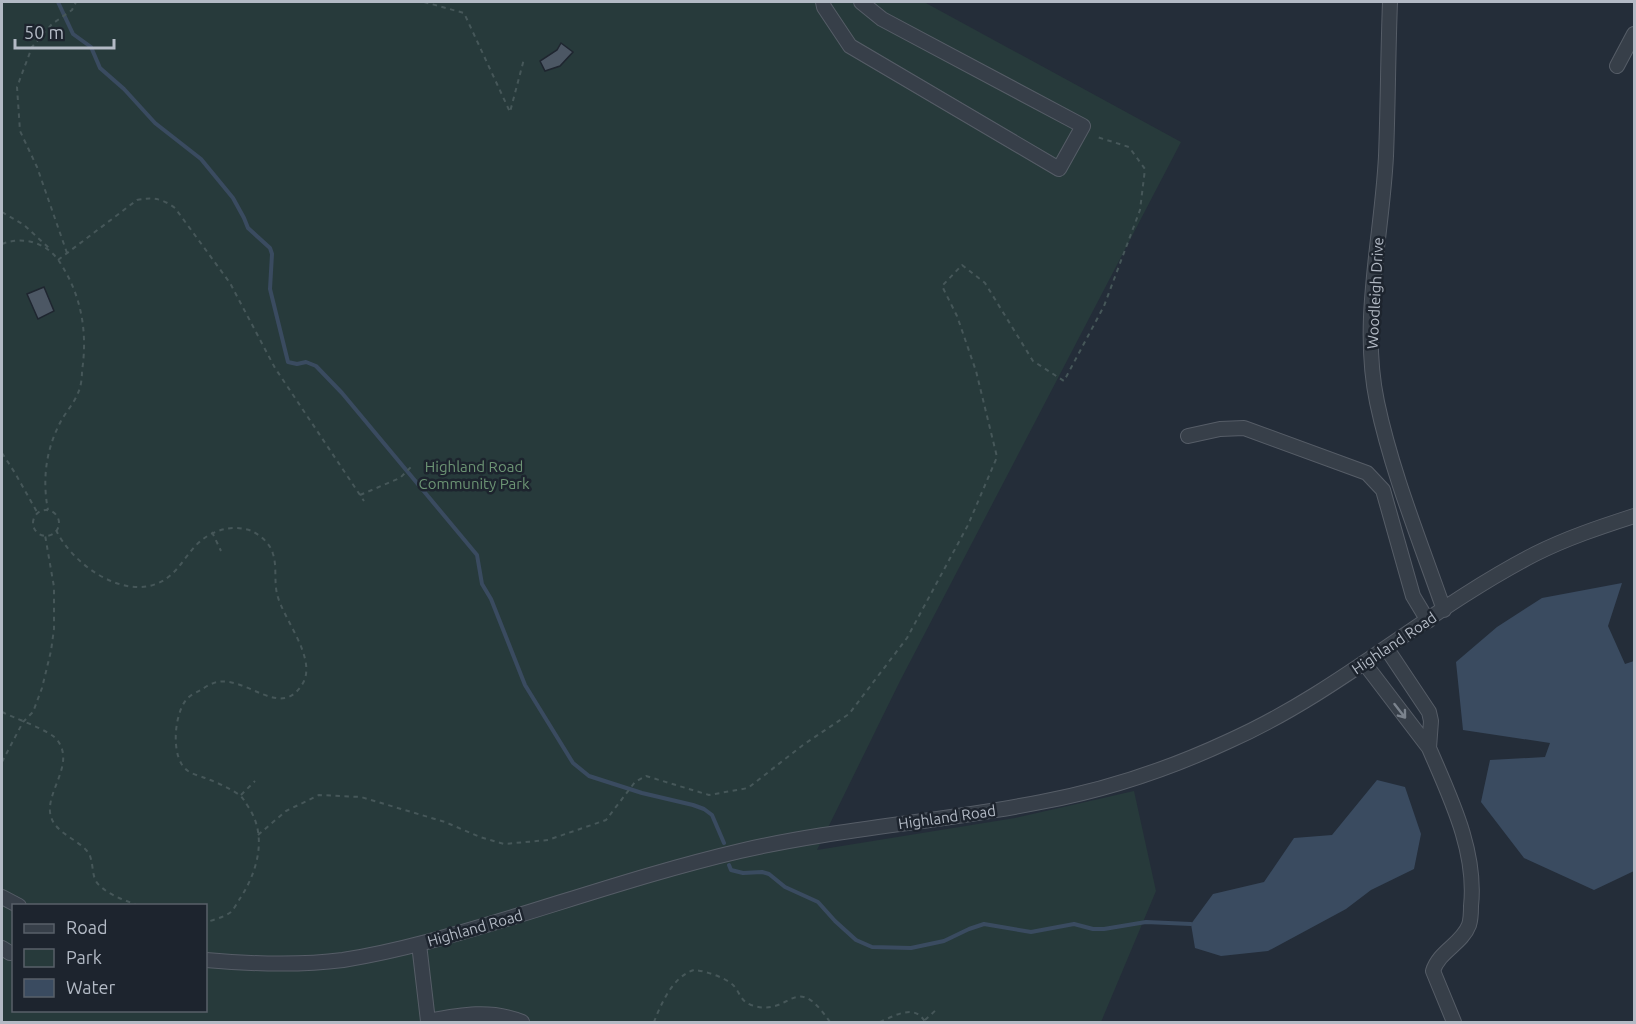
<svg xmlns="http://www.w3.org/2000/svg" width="1636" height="1024" viewBox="0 0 1636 1024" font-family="Ubuntu,sans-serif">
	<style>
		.green { fill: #273a3b; fill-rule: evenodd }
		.water { fill: #3a4b60 }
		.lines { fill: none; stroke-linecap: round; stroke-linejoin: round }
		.stream { stroke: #3a4b60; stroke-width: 4 }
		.building { fill: #4c5764; stroke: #1f2630; stroke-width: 1.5 }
		.minor-casing { stroke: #565d67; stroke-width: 16 }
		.path { stroke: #465759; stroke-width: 2; stroke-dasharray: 4.5 4.5; stroke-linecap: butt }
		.minor { stroke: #373f49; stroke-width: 14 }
		.oneway { stroke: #7b838d }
		.labels { text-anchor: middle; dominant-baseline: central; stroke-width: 5; stroke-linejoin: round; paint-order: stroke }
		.street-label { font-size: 15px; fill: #b3bac5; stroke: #1d242e }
		.park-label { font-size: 15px; fill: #6c9474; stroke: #1d242e }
	</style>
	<rect width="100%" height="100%" fill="#242d39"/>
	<path class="green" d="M2,2h922l257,140 -281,539 -83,169 198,-32 119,-27 22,100 -55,131h-1099zM14,906h192v104h-192z"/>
	<path class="water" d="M1622,583l-14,43 17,38 9,-3v210l-40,19 -70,-32 -43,-56 9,-42 55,-3 5,-14 -87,-13 -7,-68 41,-35 45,-29z
		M1377,780l28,7 16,47 -7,35 -43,21 -25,19 -78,42 -47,5 -26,-8 -4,-24 22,-30 51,-12 30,-44 38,-3z"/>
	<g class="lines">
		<path class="stream" d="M58,2l15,32 18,13 9,21 24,21 31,34 46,36 32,39 11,20 4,10 22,20 2,6 -2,35 18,73 9,2 9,-2 10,4 26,27 135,162 5,29 9,15 34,86 48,78 16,13 53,17 51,12 11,4 8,6 12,28
			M729,865l2,5 12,3 19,-1 7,2 16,13 33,15 17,19 21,19 16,7 39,1 33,-7 25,-12 15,-5 47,8 43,-8 19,5h11l42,-7 45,2"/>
	</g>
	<path class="building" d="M561,43l12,9 -13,14 -15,5 -5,-10 17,-11z
		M44,287l10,24 -16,8 -11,-25z"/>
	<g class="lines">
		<defs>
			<path id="minor" d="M823,2l1,5 26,39 209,123 24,-43 -201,-107 -21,-17
				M1390,2c-2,51 -2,103 -4,154 -4,81 -26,165 -9,246 15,71 43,139 67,208
				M1617,66l17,-32
				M1188,436l32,-7 24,-1 123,45 16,17 30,106 15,25
				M1365,664l64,84 2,-27 -2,-9 -42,-63
				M1429,748c21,49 48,103 42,158 0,6 0,13 -2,19 -7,19 -30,26 -36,46l21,51
				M2,897l17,9
				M419,944l9,77c32,-6 63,-12 94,1
				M2,948l8,5
				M206,960c45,4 91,6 137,0 57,-9 114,-26 170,-43 75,-23 150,-48 227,-66 99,-23 201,-29 301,-49 65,-12 128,-33 188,-61 110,-49 199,-132 306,-187 32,-16 65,-27 99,-38"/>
		</defs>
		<use href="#minor" class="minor-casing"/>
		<path class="path" d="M424,2l40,11 46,99 14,-53
			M2,212l22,13 26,24
			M2,244c20,-8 44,-2 57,17 22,33 29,70 23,110 0,7 -1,16 -4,22 -4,10 -12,19 -17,28 -15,28 -19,58 -13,89
			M67,253l-30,-86 -17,-36 -3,-44 15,-40 20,-23 20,-14 4,-8
			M58,260l79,-60c15,-3 25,-2 38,8l55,75 45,85 89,133
			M2,453l13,20 22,39
			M360,495l40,-17 13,-13
			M33 523a13 13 0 1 1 26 0a13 13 0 1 1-26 0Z
			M56,530c15,32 63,68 100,54 31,-12 30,-46 69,-55 8,-2 19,-1 27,2 9,5 18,12 21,23 4,12 1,27 4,40 6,25 40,64 26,89 -22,38 -55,-7 -86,-1 -5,1 -12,5 -16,8 -5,2 -12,6 -15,10 -12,15 -16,59 2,71 4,3 12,5 17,7 11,4 22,9 33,16 5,3 7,8 11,14 18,28 9,62 -8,89 -3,4 -6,11 -10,15 -7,5 -17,8 -25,10
			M212,532l9,19
			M2,712c12,6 50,19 56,29 16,23 -10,48 -8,71 2,20 26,26 37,39 8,9 3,26 12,34 11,11 26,15 40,21
			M2,762l21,-40 10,-10 9,-24 9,-37 3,-22v-42l-9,-52
			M241,795l14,-14
			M258,835l28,-24 33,-16 42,2 84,25 35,15 24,7 44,-4 58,-20 29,-38 11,-6 63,19 39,-7 55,-43 46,-31 58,-76 61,-113 29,-68 -21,-86 -19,-55 -15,-30 20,-21 23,18 48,78 31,20 40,-75 36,-96 5,-41 -16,-22 -32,-10
			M925,1020l12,-11
			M654,1022c7,-18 19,-46 40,-52 12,1 30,7 39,15 7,7 7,16 18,20 41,14 42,-37 79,17
			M880,1022c14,-6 35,-19 45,0
			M995,1022h6"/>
		<use href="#minor" class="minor"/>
	</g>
	<defs><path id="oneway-shaft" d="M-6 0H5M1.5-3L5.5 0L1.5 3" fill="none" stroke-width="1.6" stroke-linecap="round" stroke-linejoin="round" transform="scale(1.5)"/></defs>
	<use class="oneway" href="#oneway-shaft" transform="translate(1400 711) rotate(52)"/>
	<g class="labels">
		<g class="street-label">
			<text transform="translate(1375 293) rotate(-87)">Woodleigh Drive</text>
			<text transform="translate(1394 643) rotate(-34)">Highland Road</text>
			<text transform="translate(947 817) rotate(-8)">Highland Road</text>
			<text transform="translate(475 928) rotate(-16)">Highland Road</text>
		</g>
		<g class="park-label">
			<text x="474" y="466">Highland Road<tspan x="474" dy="17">Community Park</tspan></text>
		</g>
	</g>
	<rect width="1636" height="1024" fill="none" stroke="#b3bac5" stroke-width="6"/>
	<rect x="12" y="904" width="195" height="108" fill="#1d242e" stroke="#59606a" stroke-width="1.5"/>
	<rect x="24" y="924" width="30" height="9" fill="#373f49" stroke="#59606a" stroke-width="1.5"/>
	<text x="66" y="934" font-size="18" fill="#b3bac5">Road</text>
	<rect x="24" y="949" width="30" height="18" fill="#273a3b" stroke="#59606a" stroke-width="1.5"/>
	<text x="66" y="964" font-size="18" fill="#b3bac5">Park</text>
	<rect x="24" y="979" width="30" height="18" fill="#3a4b60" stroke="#59606a" stroke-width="1.5"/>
	<text x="66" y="994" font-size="18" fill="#b3bac5">Water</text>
	<path d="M15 39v9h99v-9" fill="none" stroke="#b3bac5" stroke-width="3"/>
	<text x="24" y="39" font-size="18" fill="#b3bac5" stroke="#1d242e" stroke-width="4.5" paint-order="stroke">50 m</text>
</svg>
